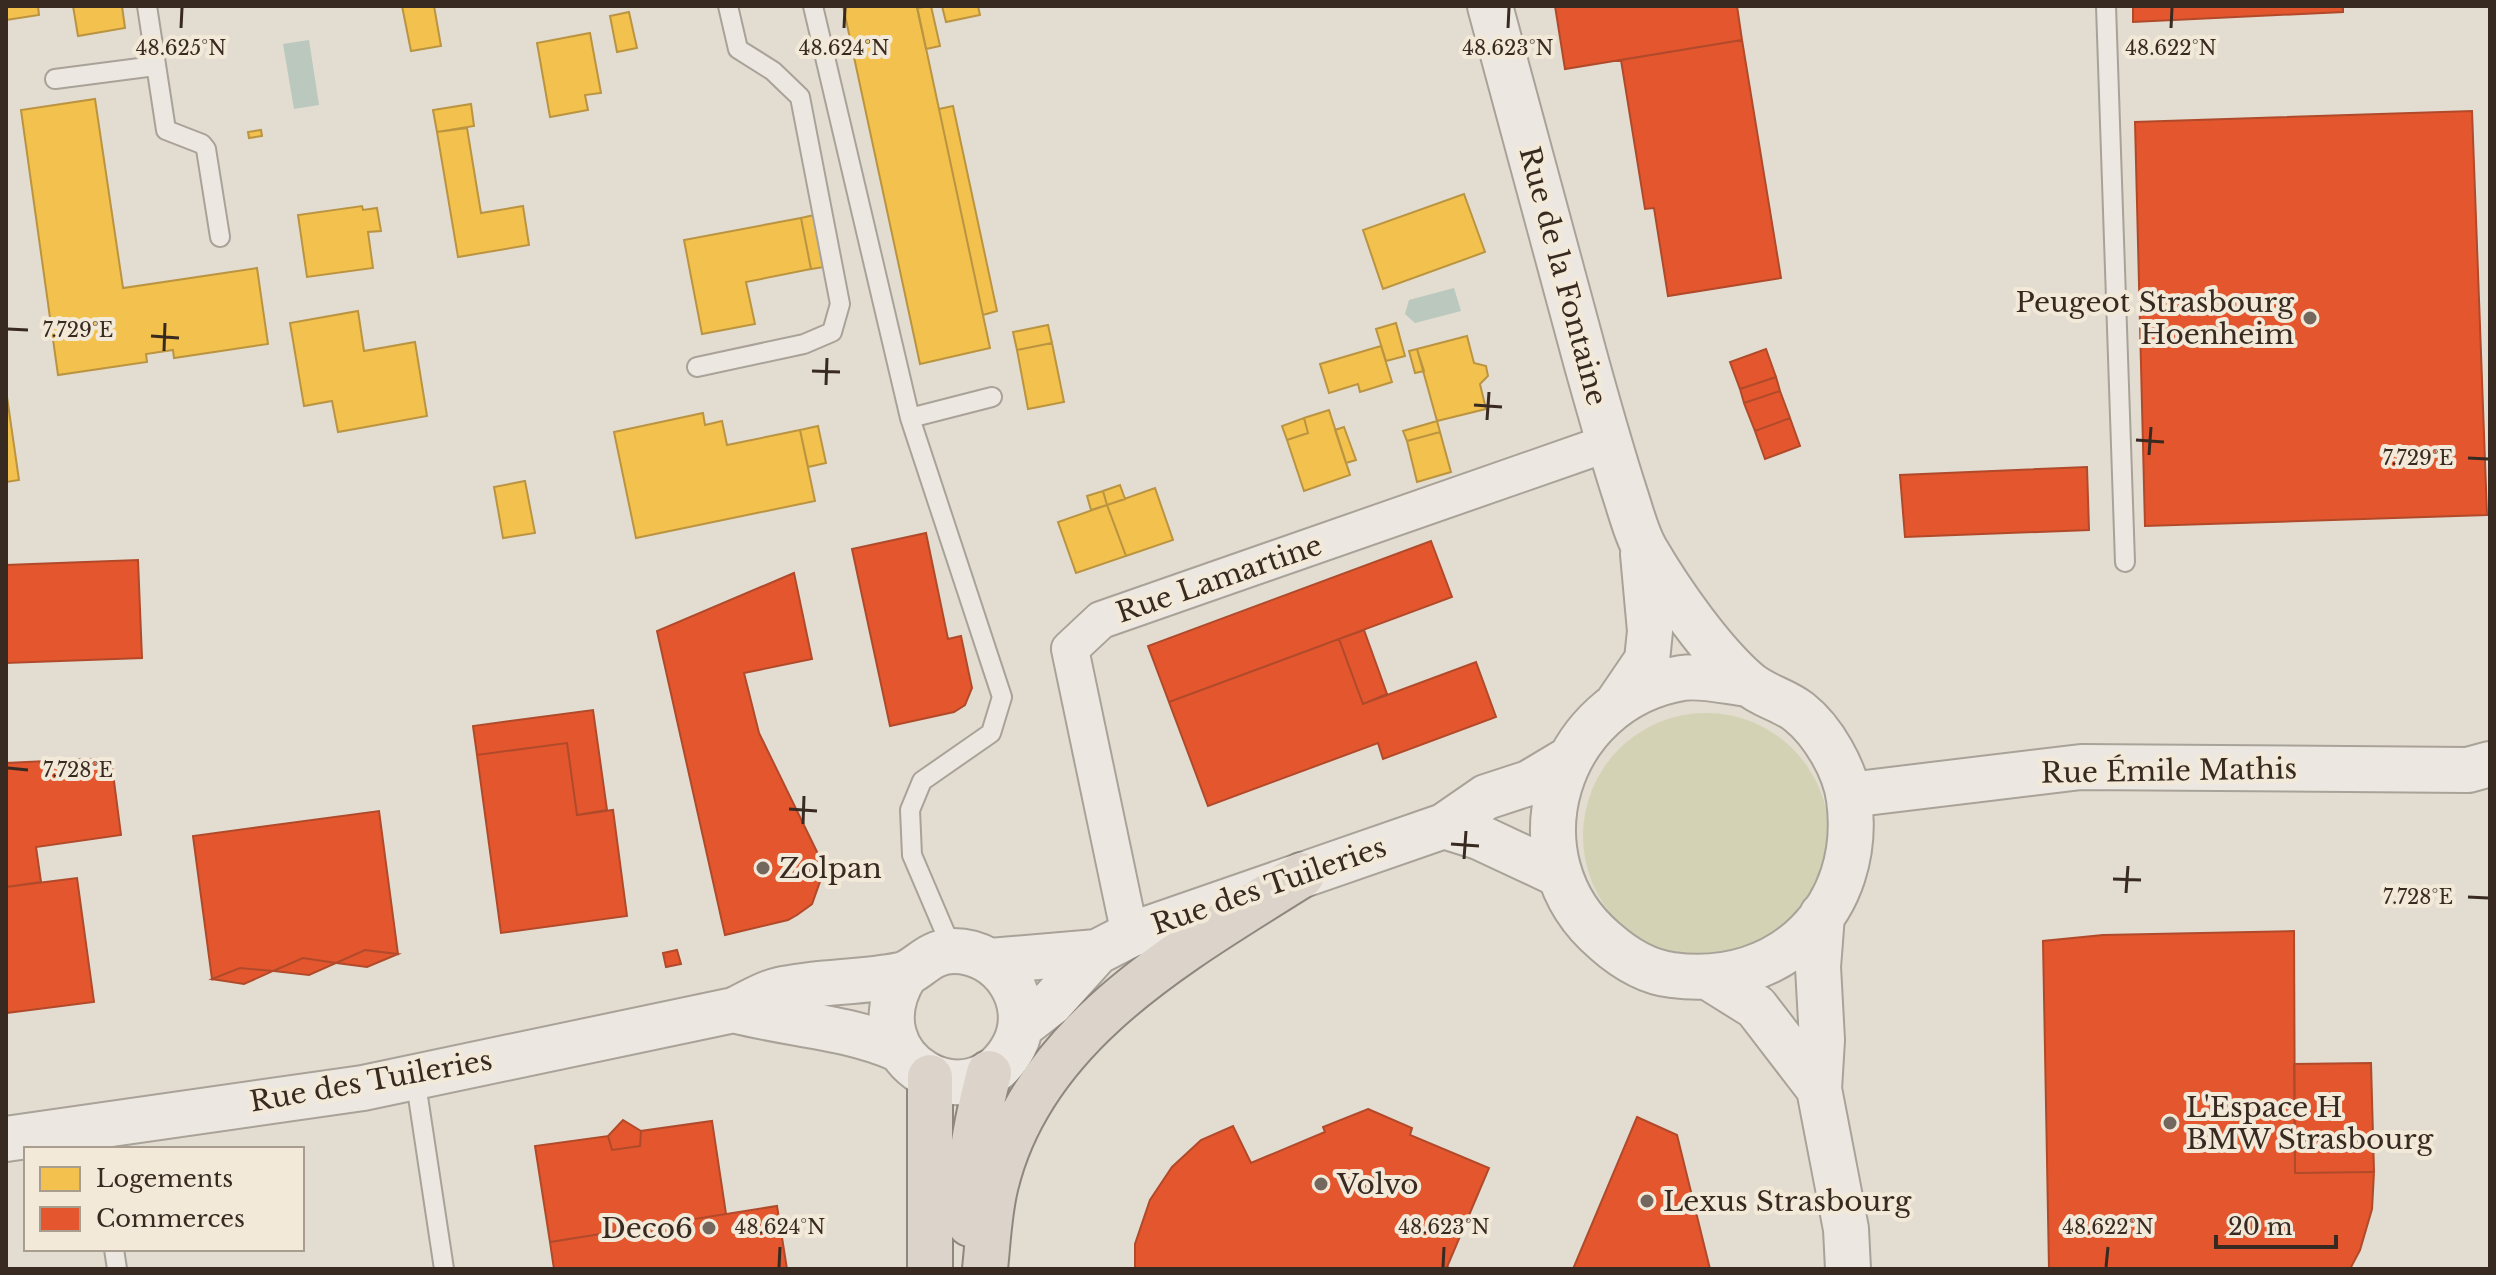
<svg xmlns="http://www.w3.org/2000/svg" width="2496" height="1275" viewBox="0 0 2496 1275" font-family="'Libre Baskerville',serif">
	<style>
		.green { fill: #d4d2b4 }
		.water { fill: #bac8be }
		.homes { fill: #f2c14e; stroke: #ba9440; stroke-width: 2 }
		.shops { fill: #e4572e; stroke: #b04a2a; stroke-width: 2 }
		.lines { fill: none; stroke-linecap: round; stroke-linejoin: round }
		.service-casing { stroke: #a9a299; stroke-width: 22 }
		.minor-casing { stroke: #a9a299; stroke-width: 40 }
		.tertiary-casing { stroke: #a9a299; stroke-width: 48 }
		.trunk-casing { stroke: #8e877f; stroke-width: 48 }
		.service { stroke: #ece8e1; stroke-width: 18 }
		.minor { stroke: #ece8e1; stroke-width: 36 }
		.tertiary { stroke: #ece8e1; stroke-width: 44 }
		.trunk { stroke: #dcd4ca; stroke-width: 44 }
		.ticks { fill: none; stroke: #382a21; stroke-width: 3 }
		.poi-dot { fill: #74685e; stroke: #f3e9d8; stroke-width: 3 }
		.labels { text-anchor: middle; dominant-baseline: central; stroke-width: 8; stroke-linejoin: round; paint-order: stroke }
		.street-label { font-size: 28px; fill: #382a21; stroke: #f3e9d8 }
		.poi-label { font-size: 28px; fill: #382a21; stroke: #f3e9d8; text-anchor: start }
		.ticks-label { font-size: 20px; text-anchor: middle; fill: #382a21; stroke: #f3e9d8; stroke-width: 8; stroke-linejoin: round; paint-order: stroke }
	</style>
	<rect width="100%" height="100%" fill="#e3dcd0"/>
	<path class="green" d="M1583 836a123 123 0 1 1 246 0a123 123 0 1 1-246 0Z"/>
	<path class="water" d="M309,40l10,65 -25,4 -11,-65z
		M1454,288l7,23 -46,12 -10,-9 4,-14z"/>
	<path class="homes" d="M6,6h32l1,9 -33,5z
		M73,6h49l3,22 -47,8z
		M402,6h32l7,40 -30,5z
		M843,6h74l73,342 -70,16z
		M931,6l9,40 -14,3 -9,-41z
		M942,6h36l2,9 -34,7z
		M629,12l8,36 -20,4 -7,-36z
		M590,33l11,60 -16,2 3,15 -38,7 -13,-74z
		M95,99l28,189 134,-20 11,76 -94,14 -1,-8 -27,4 1,8 -89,13 -37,-265z
		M471,104l3,22 -37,6 -4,-22z
		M953,106l44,205 -14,4 -44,-206z
		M467,128l14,85 42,-7 6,39 -71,12 -21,-125z
		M261,130l1,6 -13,2 -1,-6z
		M1464,194l21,58 -102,37 -20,-59z
		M362,206l1,4 14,-2 4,23 -13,1 5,36 -66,9 -9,-62z
		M814,215l10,52 -13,2 -10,-51z
		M801,218l10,51 -65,13 9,42 -53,10 -18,-94z
		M358,311l6,40 51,-9 12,74 -89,16 -6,-31 -28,5 -14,-83z
		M1396,323l9,33 -19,5 -10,-32z
		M1048,325l4,18 -35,7 -4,-18z
		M1467,336l7,27 12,3 2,10 -8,8 6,25 -49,12 -20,-72z
		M1052,343l12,59 -36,7 -11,-59z
		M1381,346l11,36 -32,10 -2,-8 -29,9 -9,-29z
		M1417,349l7,22 -9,2 -6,-22z
		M6,390l13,90 -13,2z
		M1329,410l21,65 -46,16 -17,-51 21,-7 -4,-15z
		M703,413l2,12 17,-4 5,24 73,-15 15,71 -179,37 -22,-106z
		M1304,418l4,15 -21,7 -5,-14z
		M1437,421l3,11 -33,9 -4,-10z
		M818,426l8,37 -18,4 -8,-37z
		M1344,427l12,33 -10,3 -11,-33z
		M1440,432l11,40 -34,10 -10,-41z
		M525,481l10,52 -32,5 -9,-51z
		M1120,485l5,14 -18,6 -4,-14z
		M1155,488l18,52 -47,16 -19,-51z
		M1103,491l4,14 -16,5 -4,-14z
		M1107,505l19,51 -50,17 -18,-51z"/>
	<path class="shops" d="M1555,6h182l5,34 -177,29z
		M2133,6h210v6l-210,10z
		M1742,40l39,238 -113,18 -14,-88 -9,1 -24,-149z
		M2472,111l15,404 -342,11 -10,-404z
		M1766,349l10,28 -36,12 -10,-27z
		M1776,377l4,14 -36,12 -4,-14z
		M1780,391l10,27 -35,13 -11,-28z
		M1790,418l10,28 -35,13 -10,-28z
		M2087,467l2,63 -184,7 -5,-62z
		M926,533l22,106 13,-3 11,52 -7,17 -11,7 -64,14 -38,-177z
		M1431,541l21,56 -283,105 -21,-56z
		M138,560l4,98 -136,5v-98z
		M794,573l18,86 -68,14 15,60 62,127 1,16 -10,28 -15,11 -9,5 -63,15 -68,-304z
		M1364,630l23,64 -24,10 -24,-65z
		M1339,639l24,65 113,-42 20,55 -113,42 -5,-16 -170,63 -39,-104z
		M593,710l14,100 -30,5 -10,-72 -90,12 -4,-29z
		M567,743l10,72 36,-5 14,106 -126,17 -24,-178z
		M111,758l10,77 -85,12 5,35 -35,5v-124z
		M379,811l19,143 -33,-4 -29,13 -33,-5 -30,13 -33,-3 -28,11 -19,-143z
		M77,878l17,124 -88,11v-126z
		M2294,931l1,242 79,-1 -2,37 -12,41 -10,19h-301l-6,-328 60,-6z
		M365,950l33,4 -31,13 -31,-4z
		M677,950l4,14 -15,3 -3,-14z
		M303,958l33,5 -27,12 -36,-4z
		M240,968l33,3 -29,13 -32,-5z
		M2371,1063l3,109 -79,1 -1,-109z
		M1368,1109l44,19 -2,7 79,33 -42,99 5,2h-317v-25l15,-44 22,-33 29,-27 32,-14 18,37 74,-31 -2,-5z
		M1637,1117l40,18 33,134h-137z
		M623,1120l18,11 -1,15 -28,4 -4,-14z
		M712,1121l14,93 -176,28 -15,-96 73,-10 4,14 28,-4 1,-15z
		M777,1206l10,63h-233l-4,-27z"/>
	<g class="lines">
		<defs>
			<path id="service" d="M147,6l19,124 36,14 4,5 14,88
				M813,6l97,412 82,-21
				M2106,6l19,556
				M55,79l100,-13
				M697,367l107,-23 28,-12 8,-28 -40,-207 -27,-26 -35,-22 -10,-43
				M910,418l92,279 -11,36 -69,48 -12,29 2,45 41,96
				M415,1077l29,192
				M114,1249l3,20"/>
			<path id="minor" d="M1130,935l-60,-286 31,-29 507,-177"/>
			<path id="tertiary" d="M1490,6c32,120 65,239 97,359 12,43 24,86 38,129 6,18 11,39 20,55 25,43 66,102 103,134 15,13 36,17 51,29 24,19 46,57 50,87 15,110 -68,191 -177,176 -25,-3 -49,-18 -67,-34 -98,-83 -49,-242 77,-263 21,-3 46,4 67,6
				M1617,704l30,-44 3,-29 -7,-77
				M1849,795l232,-28 387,3 22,-6
				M1444,826l35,11 79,37
				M1822,915l-4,52 4,73 -3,49 27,140 2,40
				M990,961l107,-9
				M1708,977l48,30 63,82
				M734,1010c56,15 111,16 164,39
				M1020,1027l31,-24 46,-51 33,-17 314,-109 42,-29 43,-14 37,-22
				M6,1139l357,-51 371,-78c14,-6 30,-17 45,-20 40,-9 81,-7 121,-15 18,-3 27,-24 54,-24 48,0 82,52 60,95 -42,80 -162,15 -109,-71"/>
			<path id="trunk" d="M930,1077v192
				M970,1224c-4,-53 6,-100 19,-151
				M985,1269c3,-28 4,-58 11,-85 37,-151 184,-232 306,-309"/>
		</defs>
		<use href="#service" class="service-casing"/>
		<use href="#minor" class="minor-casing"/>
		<use href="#tertiary" class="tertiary-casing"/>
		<use href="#trunk" class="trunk-casing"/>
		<use href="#service" class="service"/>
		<use href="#minor" class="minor"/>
		<use href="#tertiary" class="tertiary"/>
		<use href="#trunk" class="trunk"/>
	</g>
	<path class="ticks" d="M181,28l1,-20M844,28l1,-20M1508,28l1,-20M2171,28l1,-20M8,329l20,1M151,336l28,2M164,351l1,-28M812,371l28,1M826,385l1,-27M1474,405l28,2M1487,420l2,-28M2136,440l28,2M2149,455l2,-28M2468,458l20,1M8,768l20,2M789,809l28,2M803,824l1,-28M1451,844l28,2M1464,859l2,-28M2113,879l28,1M2126,893l2,-27M2468,897l20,1M779,1267l1,-20M1443,1267l1,-20M2106,1267l2,-20"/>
	<g class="poi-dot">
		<circle cx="2310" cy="318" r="8"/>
		<circle cx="763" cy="868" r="8"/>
		<circle cx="2170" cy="1123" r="8"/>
		<circle cx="1321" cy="1184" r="8"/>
		<circle cx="1647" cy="1201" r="8"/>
		<circle cx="709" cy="1228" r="8"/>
	</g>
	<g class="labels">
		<g class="street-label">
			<text transform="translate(1563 276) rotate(75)">Rue de la Fontaine</text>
			<text transform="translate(1219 579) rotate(-19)">Rue Lamartine</text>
			<text transform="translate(2169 771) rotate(-1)">Rue Émile Mathis</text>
			<text transform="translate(1269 886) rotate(-19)">Rue des Tuileries</text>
			<text transform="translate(371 1081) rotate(-10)">Rue des Tuileries</text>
		</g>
		<g class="poi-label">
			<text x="2294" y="302" text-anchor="end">Peugeot Strasbourg<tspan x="2294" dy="32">Hoenheim</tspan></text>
			<text x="779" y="868">Zolpan</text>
			<text x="2186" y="1107">L'Espace H<tspan x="2186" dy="32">BMW Strasbourg</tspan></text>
			<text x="1337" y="1184">Volvo</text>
			<text x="1663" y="1201">Lexus Strasbourg</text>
			<text x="693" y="1228" text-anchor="end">Deco6</text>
		</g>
	</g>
	<g class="ticks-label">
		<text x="181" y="55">48.625°N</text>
		<text x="844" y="55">48.624°N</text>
		<text x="1508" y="55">48.623°N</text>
		<text x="2171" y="55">48.622°N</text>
		<text x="78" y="337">7.729°E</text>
		<text x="2418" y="465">7.729°E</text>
		<text x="78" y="777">7.728°E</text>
		<text x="2418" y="904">7.728°E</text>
		<text x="780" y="1234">48.624°N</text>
		<text x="1444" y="1234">48.623°N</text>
		<text x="2108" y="1234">48.622°N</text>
	</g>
	<rect width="2496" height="1275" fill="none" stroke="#382a21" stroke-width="16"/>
	<rect x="24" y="1147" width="280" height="104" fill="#f3e9d8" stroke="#a89d8f" stroke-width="2"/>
	<rect x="40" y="1167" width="40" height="24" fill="#f2c14e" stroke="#a89d8f" stroke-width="2"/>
	<text x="96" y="1187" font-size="24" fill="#382a21">Logements</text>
	<rect x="40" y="1207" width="40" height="24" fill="#e4572e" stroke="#a89d8f" stroke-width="2"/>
	<text x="96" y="1227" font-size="24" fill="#382a21">Commerces</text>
	<path d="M2216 1235v12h120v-12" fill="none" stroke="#382a21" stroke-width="4"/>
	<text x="2228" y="1235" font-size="24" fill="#382a21" stroke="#f3e9d8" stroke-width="6" paint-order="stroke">20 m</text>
</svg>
